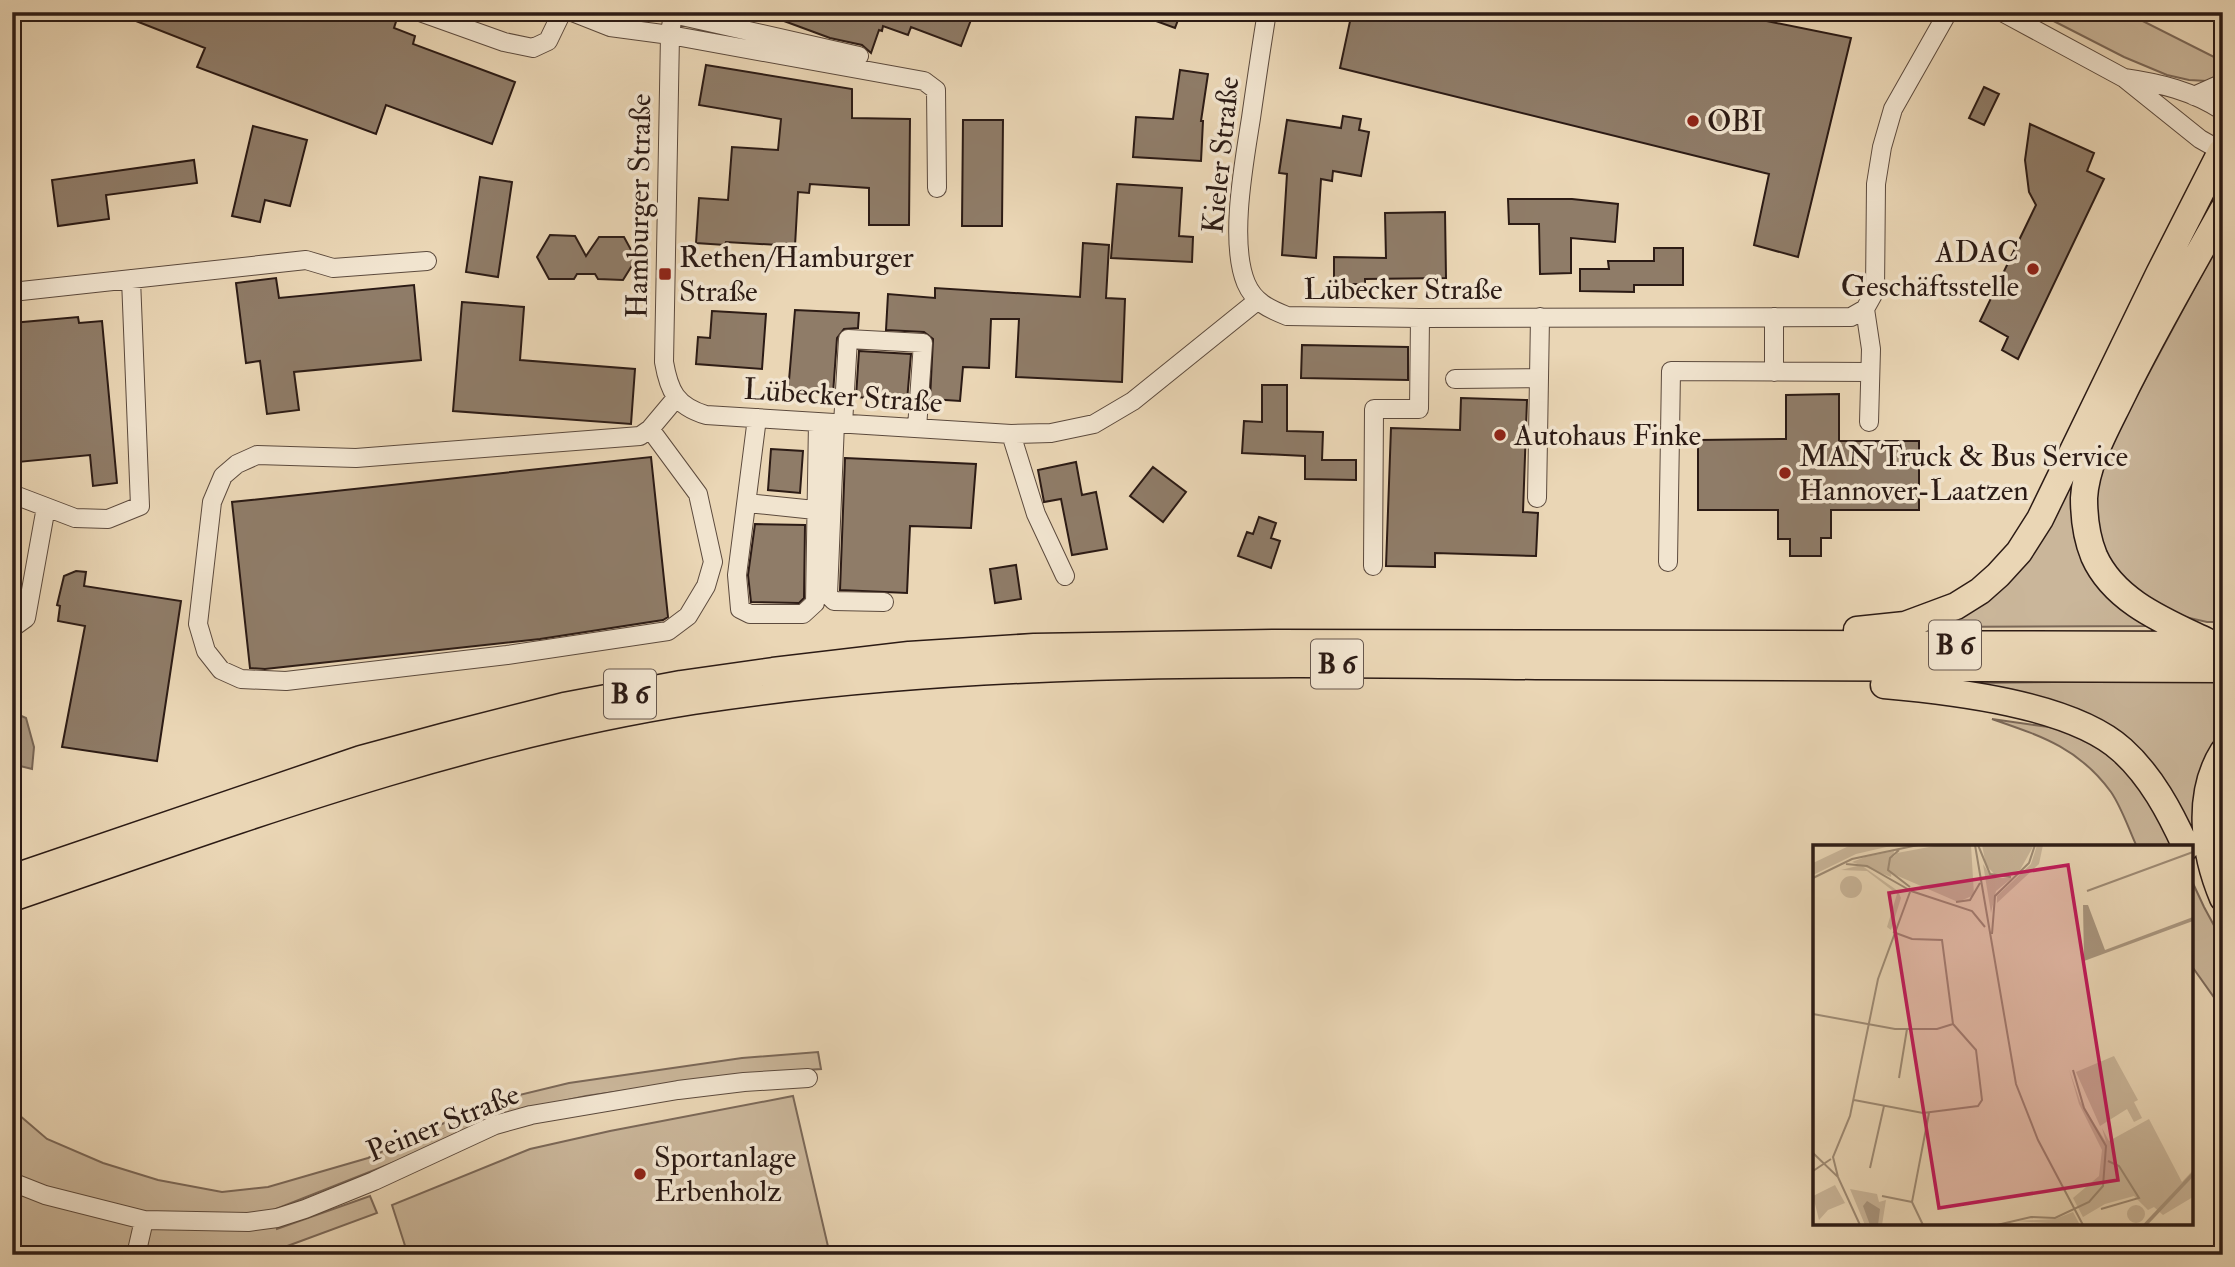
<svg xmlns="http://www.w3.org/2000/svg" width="2235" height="1267" viewBox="0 0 2235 1267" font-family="'IM FELL Double Pica',serif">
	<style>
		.green { fill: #cab69a; stroke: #7b6858; stroke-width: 2 }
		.water { fill: #a9967f; stroke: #776555; stroke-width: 2 }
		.building { fill: #8f7c68; stroke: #2c1b15; stroke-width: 2 }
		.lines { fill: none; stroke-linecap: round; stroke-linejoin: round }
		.minor-casing { stroke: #5c4a3d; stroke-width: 20 }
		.highway-casing { stroke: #2c1b15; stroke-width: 29 }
		.minor { stroke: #f1e4cf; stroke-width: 18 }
		.highway { stroke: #ead6b5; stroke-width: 26 }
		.poi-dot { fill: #8f2418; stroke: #f1e4cf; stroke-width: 2.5 }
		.labels { text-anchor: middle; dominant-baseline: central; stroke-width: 7; stroke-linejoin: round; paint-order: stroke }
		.shield { fill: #f1e4cf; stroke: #67574d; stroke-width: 2 }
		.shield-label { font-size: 28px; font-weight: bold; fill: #2c1b15 }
		.poi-label { font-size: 30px; fill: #2c1b15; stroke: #f1e4cf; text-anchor: start }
		.street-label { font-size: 30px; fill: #2c1b15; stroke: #f1e4cf }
		.inset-river { fill: none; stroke: #a9967f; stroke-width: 3.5 }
		.inset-road { fill: none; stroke: #9e8b75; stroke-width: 2 }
		.view { fill: #c2185b; fill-opacity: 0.15; stroke: #c2185b; stroke-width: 3.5 }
		.inset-edge { fill: none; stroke: #2c1b15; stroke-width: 3.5 }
	</style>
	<rect width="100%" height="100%" fill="#ead6b5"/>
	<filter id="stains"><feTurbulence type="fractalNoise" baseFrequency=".00286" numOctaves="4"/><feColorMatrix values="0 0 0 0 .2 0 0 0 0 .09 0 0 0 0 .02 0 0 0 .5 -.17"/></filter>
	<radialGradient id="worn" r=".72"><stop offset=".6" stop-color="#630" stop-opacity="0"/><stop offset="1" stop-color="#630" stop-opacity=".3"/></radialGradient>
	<path class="green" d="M2036,12h89l91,46 7,-6v25l-16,4 -18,-1 -22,-5 -43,-18z
		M2223,235v387h-16l-44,-10 -48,-37 -22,-49 6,-60z
		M2093,430l-14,97 71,99 -226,1 62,-30z
		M2223,680v55l-15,25 -5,108 -29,-65 -23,-35 -134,-74 -36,-11z
		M1992,719l71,10 32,12 43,37 39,69h-40c-8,-17 -15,-39 -26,-55 -32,-44 -70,-56 -119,-73z
		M2191,879l13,28 19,35v68l-32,-45z
		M818,1052l3,17 -77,5 -158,22 -55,12 -258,102 4,19 93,-33 7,17 -95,35 1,7h-271v-146l35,30 56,24 55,17 64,12 46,-5 100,-29 122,-56 79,-19 173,-25z
		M793,1096l37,159h-422l-16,-50 138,-56 80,-18z"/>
	<path class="water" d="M17,714l9,4 8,29 -2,22 -20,-5v-49z"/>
	<path class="building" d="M113,12h286l-5,16 21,8 -2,8 102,38 -23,62 -106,-39 -10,29 -179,-67 8,-19z
		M765,12h209l-13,34 -50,-19 -3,8 -25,-9 -1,5 -3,-1 -8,23 -9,-8 -32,-7 -65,-24z
		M1137,12h44l-6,16 -38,-14z
		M1352,12h370l129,26 -53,219 -44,-12 15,-71 -429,-106z
		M706,65l146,24v29l58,1 -1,106h-40v-37l-59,-4 -1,9 -11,-1 -3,54 -69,-4 -1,3 -29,-2 3,-45 29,2 4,-53 46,3 3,-31 -82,-14z
		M1180,70l28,4 -7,47h2l-2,40 -68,-4 3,-40 37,2z
		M1984,87l15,7 -15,31 -15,-7z
		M1343,116l18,3 -2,11 10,2 -8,44 -28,-5 -1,10 -11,-2 -5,79 -34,-3 5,-81 -8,-1 8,-53 54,8z
		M963,120h40l-1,106h-40z
		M2030,124l64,29 -7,18 17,8 -86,180 -16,-9 6,-13 -28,-16 56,-116 -7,-13 -4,-32z
		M253,126l54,14 -17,66 -25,-6 -5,22 -28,-6z
		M194,160l3,23 -91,12 3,24 -51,7 -6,-46z
		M480,177l32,5 -14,95 -32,-5z
		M1117,184l65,4 -3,48 14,1 -1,25 -81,-4z
		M1508,199h64l46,5 -3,38 -44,-4v35l-31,1 -1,-50h-30z
		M1445,212l1,66 -81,1v5h-31v-27l52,1 -1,-45z
		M550,235l25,1 11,20 13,-19h25l12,22 -13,21 -25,-1 -3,-5h-18l-3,5h-25l-12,-22z
		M1083,243l26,2 -3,53 19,1 -3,83 -106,-5 3,-58h-28l-2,49 -26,-1 -3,34 -30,-2 3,-60 -9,-7 -38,-2 2,-36 47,4v-10l145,9z
		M1654,248h29v37h-49v7l-54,-1v-22h29l-1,-8h46z
		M276,278l3,20 135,-13 7,75 -127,12 5,38 -32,4 -7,-53 -14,2 -10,-80z
		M462,302l62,5 -4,53 115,9 -4,55 -178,-13z
		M795,310l64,3 -1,15 -14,1 -7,9 -4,56 -45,-2z
		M712,311l54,3 -4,55 -66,-5 2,-27 12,1z
		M78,317l1,6 23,-2 15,162 -24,3 -3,-31 -72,7 -6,-53v-86z
		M1302,345l106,2v33l-107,-2z
		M859,351l52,3 -4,47 -51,-4z
		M1262,385h25v46l36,1 -1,28h34v20l-51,-1v-23l-63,-3 2,-32 18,1z
		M1839,394v47h80v69h-88v28h-10v18h-31v-17h-12v-29h-80v-70l88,-1v-44z
		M1461,398l66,2 -4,112 15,1 -2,43 -101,-3v14l-49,-1 5,-138 69,2z
		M771,449l32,2 -3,42 -32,-3z
		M651,457l17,160 -5,3 -123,19 -275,30 -15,-1 -18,-166z
		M845,458l131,6 -5,64 -61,-2 -3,67 -67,-3z
		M1076,462l6,33 14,-3 11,57 -35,6 -11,-56 -17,3 -6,-32z
		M1153,467l33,25 -23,30 -33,-26z
		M1259,517l17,6 -5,15 9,3 -9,27 -33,-12 9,-24 6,2z
		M755,524l50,1 -1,73 -5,5 -48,-1 -3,-27z
		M1016,565l5,34 -26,4 -5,-34z
		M76,571l10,1 -2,14 97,15 -24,160 -95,-14 23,-121 -27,-5 2,-15 -3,-1 7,-29z"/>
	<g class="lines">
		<defs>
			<path id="minor" d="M420,12l84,30 29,6 15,-7 14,-29
				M572,12l38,15 60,8 254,46 12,9 1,98
				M673,12l-3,23 -6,327c5,29 12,44 42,53l305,19 40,-1 43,-9 39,-23 124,-100
				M1267,12c-6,36 -11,71 -16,106 -7,45 -22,124 -5,165 8,19 23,26 41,33l133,2 431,-1 14,-8 10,-18 1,-107 6,-37 11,-38 55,-97
				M2002,12l122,66 76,61 23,13
				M673,14l186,42
				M2124,78c35,5 69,13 99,33
				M2194,96l29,-13
				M12,292l294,-32 27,8 94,-7
				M1865,309l6,40 -2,73
				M1774,317v55
				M1455,379l84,-1
				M757,418l-20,157 3,34 10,5h53l12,-11 3,-181
				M835,423l-7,172 6,6 50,1
				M843,424l5,-85 75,4 -6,85
				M650,429l48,65 15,68 -7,24 -18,30 -20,15 -161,24 -221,26 -45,-2 -20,-9 -15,-19 -8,-27 14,-122 11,-26 14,-12 20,-9 99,3 284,-22 10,-7 26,-31
				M1011,434l25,80 29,62
				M12,494l63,24 33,1 32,-13 -9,-227
				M1537,498l3,-181
				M747,503l68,7
				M1668,562l3,-191 199,1
				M1373,566l1,-157h45l1,-91
				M12,628l14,-10 20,-111
				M12,1182l33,13 99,25 104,2 29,-4 28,-9 69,-28 121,-56 36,-10 147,-25 66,-8 64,-4
				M136,1255l8,-35"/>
			<path id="highway" d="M1857,630l48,-5 51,-19 24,-15 18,-16 21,-23 21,-33 119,-245 62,-122
				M2206,641c-42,-20 -92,-40 -112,-85 -7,-17 -10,-40 -10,-58 2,-35 22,-69 37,-100 31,-64 67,-125 102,-188
				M1884,685c67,6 187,19 238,65 29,26 48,62 64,97
				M2223,752c-27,43 -19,101 0,146
				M12,878l349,-119 85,-23 118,-30 117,-22 92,-13 136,-16 125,-8 239,-4 950,2
				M12,898c224,-77 446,-160 681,-197 278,-43 562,-38 843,-35 229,3 458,3 687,3"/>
		</defs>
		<use href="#minor" class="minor-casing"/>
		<use href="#highway" class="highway-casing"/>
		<use href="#minor" class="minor"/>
		<use href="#highway" class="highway"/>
	</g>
	<g class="poi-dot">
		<circle cx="1693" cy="121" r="7"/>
		<circle cx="2033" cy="269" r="7"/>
		<rect x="658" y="267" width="14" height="14" rx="3.5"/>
		<circle cx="1500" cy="435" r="7"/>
		<circle cx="1785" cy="473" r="7"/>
		<circle cx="640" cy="1174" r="7"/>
	</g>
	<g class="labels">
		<g class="shield">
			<rect x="1929" y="620.5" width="52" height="49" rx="5"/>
			<rect x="1311" y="639.5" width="52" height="49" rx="5"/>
			<rect x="604" y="669.5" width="52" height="49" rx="5"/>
		</g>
		<g class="shield-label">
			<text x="1955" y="645">B 6</text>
			<text x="1337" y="664">B 6</text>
			<text x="630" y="694">B 6</text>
		</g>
		<g class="poi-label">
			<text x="1707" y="121">OBI</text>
			<text x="2019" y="252" text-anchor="end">ADAC<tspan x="2019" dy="34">Geschäftsstelle</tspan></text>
			<text x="679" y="257">Rethen/Hamburger<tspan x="679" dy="34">Straße</tspan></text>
			<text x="1514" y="435">Autohaus Finke</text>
			<text x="1799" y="456">MAN Truck &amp; Bus Service<tspan x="1799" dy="34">Hannover-Laatzen</tspan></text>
			<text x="654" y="1157">Sportanlage<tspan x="654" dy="34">Erbenholz</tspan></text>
		</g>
		<g class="street-label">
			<text transform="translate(1221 155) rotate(-84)">Kieler Straße</text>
			<text transform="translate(639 206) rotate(-89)">Hamburger Straße</text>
			<text x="1403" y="289">Lübecker Straße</text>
			<text transform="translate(843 396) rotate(4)">Lübecker Straße</text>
			<text transform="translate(443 1123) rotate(-22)">Peiner Straße</text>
		</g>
	</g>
	<g transform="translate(1813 845)">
		<rect width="380" height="380" fill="#ead6b5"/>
		<path d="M38,0h44l-39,9 -43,21v-12zM127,0h31l3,50 -16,7 -67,-29 -1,-12 7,-8zM169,0h52l-14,25 -23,7 -11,-12zM224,0h6l-4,19 -42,39v-7l34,-32zM81,6l-3,26 -39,-15 13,-5zM170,19l9,14h20l-16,13 -5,22zM48,20l37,26 3,7 -10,32 -4,-3 10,-33 -30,-23 -26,-1zM27 42a11 11 0 1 1 22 0a11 11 0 1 1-22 0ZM301,211l24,44 -4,2 8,16 -8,4 -7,-13 -27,17 -24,-54zM256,224l11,32 26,41 -4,-14 7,13 40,-22 33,63 11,-12v27l-30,18 -9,-8 -6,3 -14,-14 -29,8 -22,13 -10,-19 26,-22 3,-26 -23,-46zM22,340l10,18 -17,7 -9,10 -6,-24zM37,344l27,5 2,8 7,-2 -4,25h-17zM314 369a9 9 0 1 1 18 0a9 9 0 1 1-18 0ZM260,367l7,13 -64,-4 39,-2z" fill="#cab69a"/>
		<path d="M270,60h5l17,45 88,-33v4l-109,40zM54,356l13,8 -2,16h-8l-7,-19z" fill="#a9967f"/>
		<path class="inset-river" d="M332,380l48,-51"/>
		<path class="inset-road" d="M162,0l41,239 22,56 45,85M165,0l12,29 21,3M86,5l-9,8 -2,12 22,17M33,19l21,2 44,25M0,33l39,-19 66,-14M98,46l61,20 13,16M274,46l106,-39M143,57l14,-2 10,-17M80,87l19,7 30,1 11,84M179,89l3,-38 34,-33 6,-18M0,169l82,15h42l16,-5M86,233l8,-49M41,255l69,13 55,-7 4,-6 -6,-50 -23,-26M0,308l25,24 22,48M57,323l14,-62M0,326l18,-12M25,332l-5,-20 17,-41 28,-137 32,-87M69,351l30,6M288,364l38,-11 -20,-32 -11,-5M110,380l-11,-23 17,-89M184,380l34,-8 24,1 34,-16 14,-16 3,-40 -22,-38 -11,-38"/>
		<path class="view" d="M255,20l50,315 -179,28 -50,-315z"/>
		<rect width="380" height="380" class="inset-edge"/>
	</g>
	<rect width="2235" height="1267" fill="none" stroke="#ead6b5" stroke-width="42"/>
	<rect x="14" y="14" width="2207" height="1239" fill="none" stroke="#2c1b15" stroke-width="3.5"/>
	<rect x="21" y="21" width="2193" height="1225" fill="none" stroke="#2c1b15" stroke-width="2"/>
	<rect width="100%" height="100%" filter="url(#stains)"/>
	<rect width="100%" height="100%" fill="url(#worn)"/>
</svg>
